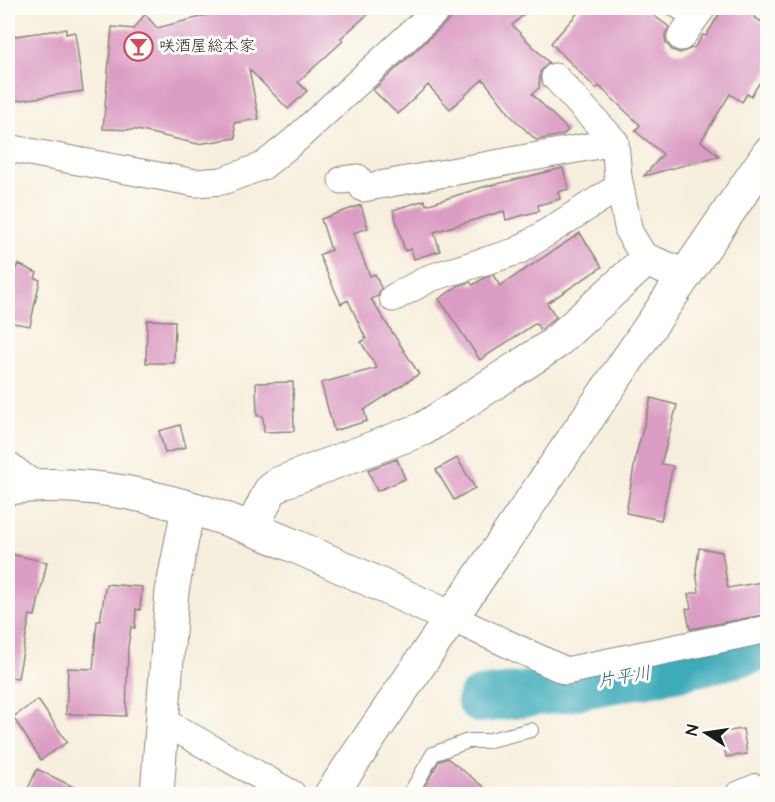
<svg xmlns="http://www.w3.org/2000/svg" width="775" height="802" viewBox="0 0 775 802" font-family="'Architects Daughter','Klee One',sans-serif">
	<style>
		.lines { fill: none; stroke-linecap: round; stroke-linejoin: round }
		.river { stroke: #3cabba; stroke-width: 46 }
		.building { fill: #db9cc3 }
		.service-casing { stroke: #8a867c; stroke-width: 16 }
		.minor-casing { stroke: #8a867c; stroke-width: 29 }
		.tertiary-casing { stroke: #8a867c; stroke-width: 35 }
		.secondary-casing { stroke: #8a867c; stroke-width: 35 }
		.service { stroke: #fff; stroke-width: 14 }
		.minor { stroke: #fff; stroke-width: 27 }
		.tertiary { stroke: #fff; stroke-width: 33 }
		.secondary { stroke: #fff; stroke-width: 33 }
		.labels { text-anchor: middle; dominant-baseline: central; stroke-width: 6; stroke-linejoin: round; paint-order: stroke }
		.poi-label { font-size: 16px; fill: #1c1c1c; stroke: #fdfcf7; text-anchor: start }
		.water-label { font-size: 18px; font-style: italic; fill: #2c646b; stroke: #fdfcf7 }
	</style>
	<rect width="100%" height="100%" fill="#fdfcf7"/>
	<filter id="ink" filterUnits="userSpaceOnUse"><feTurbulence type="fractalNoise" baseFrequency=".0167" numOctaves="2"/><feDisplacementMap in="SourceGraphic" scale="12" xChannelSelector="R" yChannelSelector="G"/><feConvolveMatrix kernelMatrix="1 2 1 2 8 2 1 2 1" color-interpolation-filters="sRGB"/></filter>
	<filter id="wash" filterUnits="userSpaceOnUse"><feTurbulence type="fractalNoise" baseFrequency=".008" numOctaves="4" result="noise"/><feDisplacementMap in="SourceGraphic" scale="24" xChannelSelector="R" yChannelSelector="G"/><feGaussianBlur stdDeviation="1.35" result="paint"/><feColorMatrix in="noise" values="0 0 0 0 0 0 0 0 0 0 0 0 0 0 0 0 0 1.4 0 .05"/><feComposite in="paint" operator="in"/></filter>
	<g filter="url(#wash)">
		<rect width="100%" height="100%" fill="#f7efdd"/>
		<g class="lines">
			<path class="river" d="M480,700l81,-10 113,-21 94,-22"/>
		</g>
		<g id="blocks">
			<path class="building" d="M236,8h139l-34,30 2,3 -45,41 9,9 -19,18 -39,-40 10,50 -25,4 2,15 -38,6 -61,-14 -34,-1 9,-102 22,2 11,-15 12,14z
				M462,8h69l-19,17 37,38 -9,9 -1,16 -7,6 36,36 -5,5 -27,5 -24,-23 -29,-38 -33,30 -22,-24 -30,29 -25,-24z
				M582,8h62l25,19 -4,8 1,8 6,7 8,3 15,-6 8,-12 3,1 17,-28h37l-6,9 14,9v44l-17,26 -4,-2 -5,8 -12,-8 -29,47 18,15 -75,20 19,-22 -28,-23 5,-6 -41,-39 -3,3 -45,-46z
				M66,29v5l9,-2 8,59 -75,11v-65z
				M563,168l6,21 -11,3 2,7 -22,6 1,6 -33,9 -2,-9 -70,21 6,19 -26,8 -3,-10 -6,2 -12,-41 32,-10 1,5 67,-21v1z
				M361,205l7,23 -15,5 17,43 5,-2 6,14 -3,8 -7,3 48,75 -55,36 3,11 -33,10 -13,-48 56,-15 -16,-26 5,-3 -18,-39 -7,4 -22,-49 12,-5 -10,-31z
				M580,233l22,34 -55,36 9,14 -12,10 -4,3 -4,-7 -56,37 -41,-61 19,-13 12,-4 3,3 11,-7 9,-3 7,11z
				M18,264l19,9 -2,5 5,2 -10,46 -22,-4v-56l7,4z
				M147,320l28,1 -1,42h-28z
				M293,382l1,49 -30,1 -1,-16h-6l-1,-33z
				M651,398l26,7 -16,59 12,2 -12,54 -35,-7 10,-58z
				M180,425l6,22 -21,6 -6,-22z
				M457,458l18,30 -21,12 -18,-30z
				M397,459l8,20 -28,12 -9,-21z
				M699,548l23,4 6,36 40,-7v33l-78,15 -4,-20 5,-1 -3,-14 11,-2 -3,-21z
				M10,554l37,8 -12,54 -5,-1 -12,63 -10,-1v-109z
				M106,584l36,3 -2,23 -4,-1 -1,19 -4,-1 -3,20 -2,69 -60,-2 2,-46 25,1 4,-48h3z
				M38,700l29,42 -26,18 -28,-43z
				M743,729l4,25 -21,3 -4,-25z
				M447,758l47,37h-74l19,-34z
				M37,769l53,26h-65z"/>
		</g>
	</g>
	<g filter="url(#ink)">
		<use href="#blocks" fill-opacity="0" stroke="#8a867c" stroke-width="1.5"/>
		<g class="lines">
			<defs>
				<path id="service" d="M672,8l20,13
					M410,794l23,-40 35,-13h18l45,-11
					M733,794l1,-4 21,-9 13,4"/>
				<path id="minor" d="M681,37l21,-29
					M555,77l60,65 3,35 11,55 17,28
					M8,148l188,35 26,-2 41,-15 31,-25 145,-133
					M342,180l16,-2 5,10 252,-46
					M393,298l37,-20 88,-27 102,-65
					M8,465l26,20
					M452,618l114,53 202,-42
					M161,720l131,74"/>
				<path id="tertiary" d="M8,488c153,-19 308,69 444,130"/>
				<path id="secondary" d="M252,528l18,-37 10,-8 143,-54 131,-85 92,-84 39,16
					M157,794l15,-203 16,-83
					M331,794l437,-640"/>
			</defs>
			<use href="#service" class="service-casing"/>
			<use href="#minor" class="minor-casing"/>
			<use href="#tertiary" class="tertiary-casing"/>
			<use href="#secondary" class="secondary-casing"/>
			<use href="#service" class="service"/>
			<use href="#minor" class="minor"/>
			<use href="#tertiary" class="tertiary"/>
			<use href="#secondary" class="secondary"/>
		</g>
	</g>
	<defs>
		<symbol id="bar-ring" viewBox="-11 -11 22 22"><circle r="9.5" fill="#fdfcf7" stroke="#d1495b" stroke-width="1.5"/><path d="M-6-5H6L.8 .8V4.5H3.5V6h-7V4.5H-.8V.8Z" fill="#d1495b"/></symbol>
	</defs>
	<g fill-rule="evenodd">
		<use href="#bar-ring" x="122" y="30" width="33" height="33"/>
	</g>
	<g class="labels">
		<g class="poi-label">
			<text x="159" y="46">咲酒屋総本家</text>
		</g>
		<g class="water-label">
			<text transform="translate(624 677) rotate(-9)">片平川</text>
		</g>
	</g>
	<rect width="775" height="802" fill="none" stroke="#fdfcf7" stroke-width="30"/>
	<g transform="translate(706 733) rotate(282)" stroke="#fdfcf7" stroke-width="4.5" paint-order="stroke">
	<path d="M0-4.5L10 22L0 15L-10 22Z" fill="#1c1c1c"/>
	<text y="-9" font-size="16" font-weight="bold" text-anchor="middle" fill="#1c1c1c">N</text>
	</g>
</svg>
